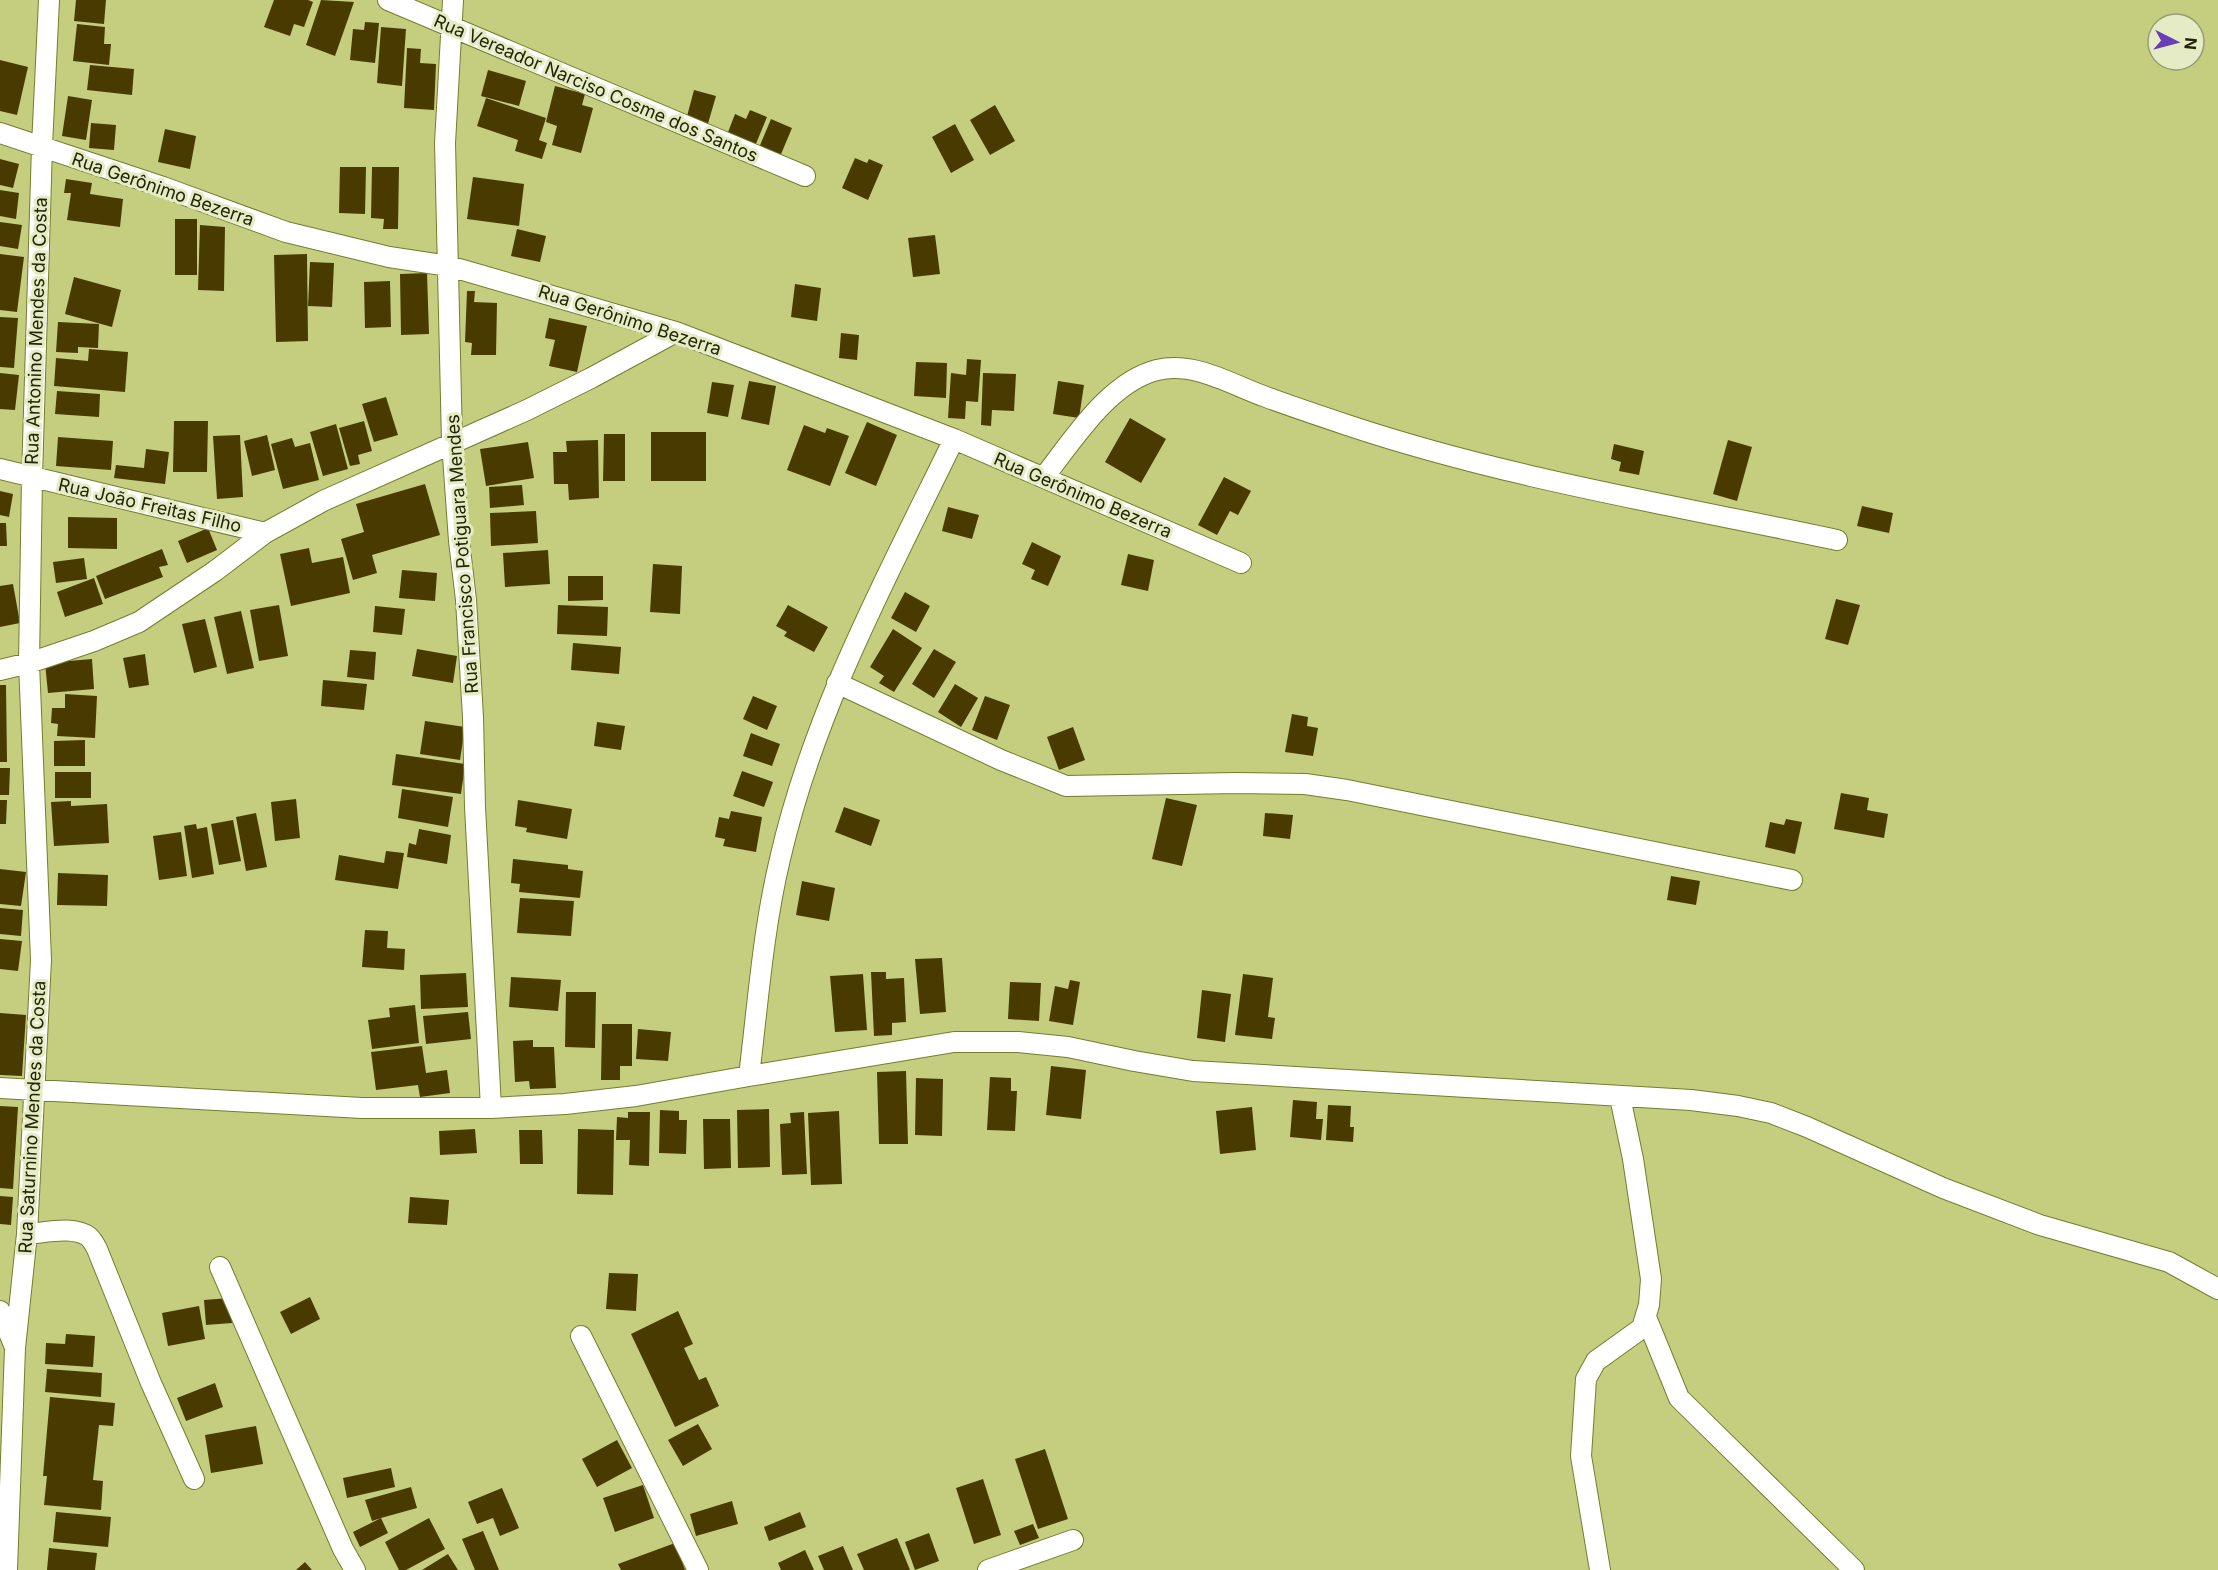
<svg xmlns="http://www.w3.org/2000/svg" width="2218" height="1570" viewBox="0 0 2218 1570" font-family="Inter,sans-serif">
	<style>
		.building { fill: #493b00 }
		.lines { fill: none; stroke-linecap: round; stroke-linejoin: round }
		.street-casing { stroke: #757d2e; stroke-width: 22 }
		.street { stroke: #fff; stroke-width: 20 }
		.labels { text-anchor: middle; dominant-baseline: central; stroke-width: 6; stroke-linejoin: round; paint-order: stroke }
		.street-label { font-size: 18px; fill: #232605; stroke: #e5ebc4 }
	</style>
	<rect width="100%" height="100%" fill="#c5ce7f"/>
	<path class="building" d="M76,0h30l-2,24 -30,-3z
		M274,0h34l5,2 -9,25 -10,-3 -4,12 -26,-9z
		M321,0l33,2 -19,54 -29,-11z
		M365,22l14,1 -4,40 -25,-3 3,-31 11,1z
		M77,24l28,3 -1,17h7l-2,21 -36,-4z
		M381,27l25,2 -4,57 -25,-3z
		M407,48l14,1 -1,14 16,1 -2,46 -30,-2z
		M0,60l28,7 -11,48 -17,-4z
		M90,65l44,4 -2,26 -45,-5z
		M488,70l38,11 -7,25 -38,-10z
		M555,86l30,8 -3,11 11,3 -12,45 -29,-8 5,-19 -11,-4z
		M694,90l22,6 -9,31 -21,-7z
		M68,96l24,4 -6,40 -24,-4z
		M486,98l60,20 -7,22 8,3 -5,16 -27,-8 3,-11 -41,-14z
		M995,105l20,36 -25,14 -20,-35z
		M750,110l17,7 -14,34 -28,-11 10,-26 11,5z
		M771,119l21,9 -13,31 -21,-9z
		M91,123l25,2 -2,25 -25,-2z
		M955,124l19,36 -23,13 -19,-36z
		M165,129l31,7 -6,33 -32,-7z
		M855,158l12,5 2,-4 14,6 -15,35 -26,-12z
		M0,159l19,5 -6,24 -13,-3z
		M340,167h26l-1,47 -26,-1z
		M372,167h27l-1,62h-15l1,-10 -13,-1z
		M473,177l51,7 -5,42 -52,-7z
		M66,179l26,4 -2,11 33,5 -3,28 -53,-7 4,-27h-7z
		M0,190l19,3 -3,26 -16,-3z
		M175,219h22v56h-22z
		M0,222l22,3 -4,24 -18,-3z
		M200,225l25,2 -1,64 -26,-1z
		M517,229l29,7 -6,26 -29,-6z
		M935,235l5,39 -27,3 -5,-39z
		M0,254l24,3 -7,55 -17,-2z
		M307,254l1,87 -32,1 -2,-87z
		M310,262l24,1 -2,44 -24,-1z
		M427,273l2,61 -28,1 -1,-61z
		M74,277l47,13 -9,37 -47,-13z
		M390,281l1,46 -26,1 -1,-46z
		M795,284l26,4 -4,33 -26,-4z
		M467,291h8l-1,11 23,1 -1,52h-25l1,-12 -7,-1z
		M0,317l18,1 -4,50 -14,-1z
		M549,318l38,8 -10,46 -28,-6 6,-26 -10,-2z
		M58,322l41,2 -1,24 -20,-1v6l-22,-1z
		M841,333l18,2 -2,25 -18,-2z
		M89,349l39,3 -3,40 -71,-6 2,-28 32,3z
		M967,359l14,1 -3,42 -12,-1 -1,18 -17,-1 3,-45 15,2z
		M916,362l31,1 -1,35 -32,-2z
		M0,373l19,2 -4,35 -15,-1z
		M983,373l33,1 -2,37 -22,-1 -1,16 -10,-1z
		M749,381l27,5 -7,39 -28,-6z
		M1058,381l26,4 -5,33 -26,-4z
		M712,382l22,3 -6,32 -21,-4z
		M57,391l43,3 -1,23 -44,-3z
		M386,397l12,38 -24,7 -12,-38z
		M1130,418l36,21 -25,44 -36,-21z
		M174,421h34l-1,51h-34z
		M364,421l8,30 -14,4 2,9 -10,2 -11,-38z
		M867,422l30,13 -21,51 -31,-13z
		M336,424l12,45 -25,7 -13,-44z
		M804,425l21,8 2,-5 22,8 -19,50 -43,-16z
		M651,432h55v49h-55z
		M604,434h21v47h-22z
		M240,435l3,62 -26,2 -4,-63z
		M267,435l8,35 -23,6 -8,-35z
		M58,437l55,4 -2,29 -55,-4z
		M292,438l3,9 15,-4 9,37 -36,9 -12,-45z
		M598,440l1,58 -30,2 -1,-16h-14l-1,-32h14l-1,-11z
		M1728,440l24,7 -15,54 -24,-7z
		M528,442l6,36 -48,8 -6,-37z
		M1614,444l30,7 -5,24 -20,-4 2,-9 -10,-3z
		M146,449l23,3 -4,32 -51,-6 2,-13 28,3z
		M1224,477l27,14 -13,24 -8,-4 -13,24 -19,-10z
		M425,484l15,51 -68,20 5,18 -24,7 -12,-41 23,-7 -8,-28z
		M522,485l2,20 -34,3 -1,-21z
		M0,491l13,3 -4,23 -9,-2z
		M1862,506l31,7 -4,20 -32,-7z
		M948,507l31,8 -7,24 -30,-8z
		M536,511l2,32 -47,3 -1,-33z
		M68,517l49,1v31l-49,-1z
		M0,523h6l1,23h-7z
		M208,528l9,22 -30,13 -9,-22z
		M1032,542l29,14 -13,30 -17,-7 4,-9 -13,-6z
		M309,548l3,15 31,-6 7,36 -59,13 -11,-52z
		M162,549l6,16 -9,2 4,10 -58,22 -9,-23z
		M548,550l2,34 -45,3 -2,-34z
		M1128,554l26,6 -6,31 -27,-6z
		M84,558l3,21 -31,4 -3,-21z
		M653,564l29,2 -2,48 -30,-2z
		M402,570l35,3 -2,28 -36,-3z
		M568,576h35v24l-35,1z
		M94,578l9,26 -38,13 -8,-25z
		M13,584l7,39 -20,4v-41z
		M905,592l25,14 -14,26 -25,-14z
		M1836,599l24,6 -12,40 -23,-6z
		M279,605l9,51 -29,5 -9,-51z
		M558,605l50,2 -1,29 -50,-2z
		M788,605l40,22 -14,25 -30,-16 3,-4 -11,-6z
		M375,606l30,3 -3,26 -29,-3z
		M241,611l13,57 -27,6 -13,-57z
		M205,619l12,48 -23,6 -12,-49z
		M893,629l29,19 -28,44 -15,-9 5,-7 -14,-9z
		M573,643l48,4 -2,27 -48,-4z
		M417,649l40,7 -4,27 -41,-7z
		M934,649l22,13 -22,36 -22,-14z
		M350,650l26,2 -2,28 -27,-3z
		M145,654l4,31 -20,3 -6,-30z
		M92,659l2,30 -46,4 -3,-30z
		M323,680l44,4 -3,26 -43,-4z
		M955,684l23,14 -17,29 -23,-15z
		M0,685h6l1,77h-7z
		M65,694l32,2 -2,42 -38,-2 1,-12 -7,-1 1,-15h13z
		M753,696l24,10 -10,24 -24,-11z
		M985,696l25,9 -13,35 -25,-10z
		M1292,714l16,3 -1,9 11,2 -5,28 -28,-4z
		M425,721l40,6 -5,33 -40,-6z
		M597,722l28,4 -4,24 -27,-4z
		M1073,727l12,33 -26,10 -12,-33z
		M751,733l29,11 -8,22 -29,-10z
		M85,740v26h-31v-25z
		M396,754l69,10 -4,30 -69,-9z
		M0,768h10l-1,27h-9z
		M742,771l31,11 -9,25 -31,-11z
		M55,772h36v26h-36z
		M402,789l51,8 -5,30 -50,-9z
		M1841,793l28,5 -2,12 21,4 -4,24 -50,-9z
		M1166,798l31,7 -15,61 -30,-7z
		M296,799l4,39 -25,3 -4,-39z
		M0,800h7l-1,24h-6z
		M518,800l54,9 -5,30 -41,-7 1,-4 -12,-2z
		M71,801v5l36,-2 2,39 -55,3 -3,-44z
		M844,807l36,13 -9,26 -36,-14z
		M731,811l31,6 -6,35 -33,-6 2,-7 -10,-2 4,-20 10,2z
		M256,813l11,54 -21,4 -10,-54z
		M1265,813l28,2 -3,24 -27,-3z
		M1786,819l16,3 -7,32 -30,-7 5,-25 14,3z
		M233,820l8,41 -22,4 -8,-41z
		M196,824l1,5 10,-2 7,47 -22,4 -8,-52z
		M419,829l32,6 -4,29 -40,-7 2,-14 7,2z
		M181,832l6,44 -28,4 -6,-44z
		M386,851l18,2 -6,36 -63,-9 4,-25 45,8z
		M513,859l55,6v4l15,2 -3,27 -61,-6 1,-8 -9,-1z
		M0,869l26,3 -5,34 -21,-2z
		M58,873l50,2 -1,31 -50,-1z
		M1671,876l29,5 -4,24 -29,-5z
		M802,881l33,7 -6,33 -33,-6z
		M520,898l54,3 -3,35 -54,-3z
		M0,908l23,2 -2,26 -21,-2z
		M365,930l23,1 -1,17 18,1 -1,21 -42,-3z
		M0,939l22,2 -4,30 -18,-2z
		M942,958l4,54 -26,2 -5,-55z
		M871,972h15v7l18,-1 2,44 -14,1v12l-18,1z
		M466,973l2,34 -47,2 -1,-34z
		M863,974l4,56 -32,2 -5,-56z
		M1243,974l30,4 -5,39 7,1 -3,21 -37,-4z
		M511,977l50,3 -3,31 -49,-4z
		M1070,980l10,2 -7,43 -24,-4 6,-35 13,3z
		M1010,982l31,1 -2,38 -31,-2z
		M1202,990l29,4 -6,48 -28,-4z
		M566,992h30l-1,56 -30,-1z
		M415,1005l4,38 -47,6 -4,-29 22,-3 -1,-9z
		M468,1012l3,27 -45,5 -3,-28z
		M0,1013l26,2 -4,61 -22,-1z
		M602,1024h30v42h-12v14h-19z
		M638,1029l33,3 -3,29 -32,-2z
		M533,1040v7h21l2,41 -26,1 -1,-8 -14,1 -2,-41z
		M422,1046l4,27 21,-3 3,23 -30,4 -2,-12 -42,5 -5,-38z
		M1051,1066l35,4 -5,49 -35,-4z
		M906,1071l2,73h-29l-2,-72z
		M990,1077l21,1v13h6l-2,40 -28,-1z
		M916,1078l27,1 -1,57 -27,-1z
		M1293,1100l24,2 -1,17h7l-2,21 -31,-3z
		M1328,1105l23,1 -1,21h4l-1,15 -27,-2z
		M0,1106l18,1 -5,82 -13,-1z
		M1252,1107l4,43 -36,4 -4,-43z
		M769,1109l1,58 -32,1 -1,-58z
		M660,1110l19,1v9h8l-1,34 -27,-1z
		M839,1111l3,73 -31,1 -3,-72z
		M628,1112h22l-1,54 -20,-1 1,-25h-14l1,-23 11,1z
		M804,1112l3,62 -25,1 -2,-51 11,-1 -1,-10z
		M703,1119h27l1,49 -27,1z
		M475,1129l2,24 -37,2 -1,-24z
		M578,1129l36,1 -1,65 -36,-1z
		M519,1130h23l1,34h-23z
		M0,1196l13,1 -2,28 -11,-1z
		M410,1197l39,3 -2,25 -39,-2z
		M609,1273l29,1 -2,37 -30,-2z
		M310,1297l10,22 -29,15 -11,-22z
		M230,1298l2,25 -26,2 -2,-25z
		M199,1306l6,33 -37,7 -6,-33z
		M678,1311l15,33 -9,4 15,32 7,-3 13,29 -44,21 -44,-93z
		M66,1334l29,2 -2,31 -48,-3 1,-21 19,1z
		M47,1369l55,4 -1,24 -56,-5z
		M215,1383l8,24 -37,14 -9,-23z
		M50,1397l65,6 -2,23 -14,-1 -6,55 10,1 -2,29 -57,-5 3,-29h-4z
		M698,1424l14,25 -29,17 -15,-26z
		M256,1426l7,38 -52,9 -6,-38z
		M617,1440l15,28 -35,19 -15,-28z
		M1045,1449l23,70 -30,10 -23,-70z
		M391,1468l4,19 -48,11 -4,-20z
		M983,1479l18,56 -27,9 -18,-56z
		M643,1485l11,33 -39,14 -12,-34z
		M411,1487l6,21 -36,10 7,15 -28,14 -7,-15 28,-14 -9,3 -7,-21z
		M502,1488l17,40 -19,8 -7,-18 -16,6 -9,-22z
		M732,1501l6,23 -42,12 -6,-22z
		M56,1512l55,5 -3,30 -55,-5z
		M800,1512l6,15 -37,14 -5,-14z
		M429,1518l16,31 -39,21h-7l-14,-28z
		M1033,1524l6,14 -19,7 -6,-14z
		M483,1531l16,39h-24l-13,-31z
		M929,1533l10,28 -24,9 -10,-28z
		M897,1538l13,32h-46l-7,-16z
		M675,1543l10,27h-64l-3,-6z
		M843,1546l10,24h-29l-6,-14z
		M49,1548l48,5 -2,17h-48z
		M805,1550l9,20h-33l-3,-7z
		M448,1554l10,16h-36z
		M305,1562l7,8h-16z"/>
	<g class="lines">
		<defs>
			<path id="street" d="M388,0l417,176
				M453,0l-8,143 7,299 7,99 7,59 7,117 2,90 16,301
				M0,133l163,54 123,45 103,25 60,9 227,66 278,107 287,124
				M0,469l265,64
				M1044,477c29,-37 65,-95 113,-107 38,-9 75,15 109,27 27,10 54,19 81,28 159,53 326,80 490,115
				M0,670l29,-7 65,-22 45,-19 76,-51 50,-38 58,-32 204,-91 64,-32 85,-46
				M837,683l164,77 65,26 171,-3 68,1 42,6 445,90
				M749,1076c9,-73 14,-146 31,-217 34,-149 108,-284 174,-420
				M0,1088l362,20h129l74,-4 71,-8 113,-20 205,-34h64l50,5 66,14 59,10 498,29 47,6 33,7 36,14 136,61 97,37 129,37 49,27
				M27,1234c17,-1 47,-9 62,3 3,3 6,8 8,12l54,134 43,96
				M220,1267l123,282 12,21
				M0,1311l14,34
				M1646,1317l33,81 175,172
				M581,1336l117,234
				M7,1570l8,-222 12,-114 14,-274 -12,-297 3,-186 10,-331 7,-146
				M988,1570l85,-30
				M1600,1570l-19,-114 5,-77 10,-18 46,-33 7,-23 2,-26 -18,-120 -13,-62"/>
		</defs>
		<use href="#street" class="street-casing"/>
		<use href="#street" class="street"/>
	</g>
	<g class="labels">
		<g class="street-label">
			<text transform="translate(596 88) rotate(23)">Rua Vereador Narciso Cosme dos Santos</text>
			<text transform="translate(163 189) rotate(19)">Rua Gerônimo Bezerra</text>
			<text transform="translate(630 320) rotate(18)">Rua Gerônimo Bezerra</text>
			<text transform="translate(36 331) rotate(-88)">Rua Antonino Mendes da Costa</text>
			<text transform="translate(1083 495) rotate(23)">Rua Gerônimo Bezerra</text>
			<text transform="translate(150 505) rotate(13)">Rua João Freitas Filho</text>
			<text transform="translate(462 554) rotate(-94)">Rua Francisco Potiguara Mendes</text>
			<text transform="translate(32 1117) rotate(-87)">Rua Saturnino Mendes da Costa</text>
		</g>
	</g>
	<g transform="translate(2176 42) rotate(96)"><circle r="28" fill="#e5ebc4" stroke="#979c78" stroke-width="1.5"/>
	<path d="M0-4.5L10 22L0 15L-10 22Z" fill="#683fb7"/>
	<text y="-9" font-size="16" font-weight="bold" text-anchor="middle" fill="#232605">N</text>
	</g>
</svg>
